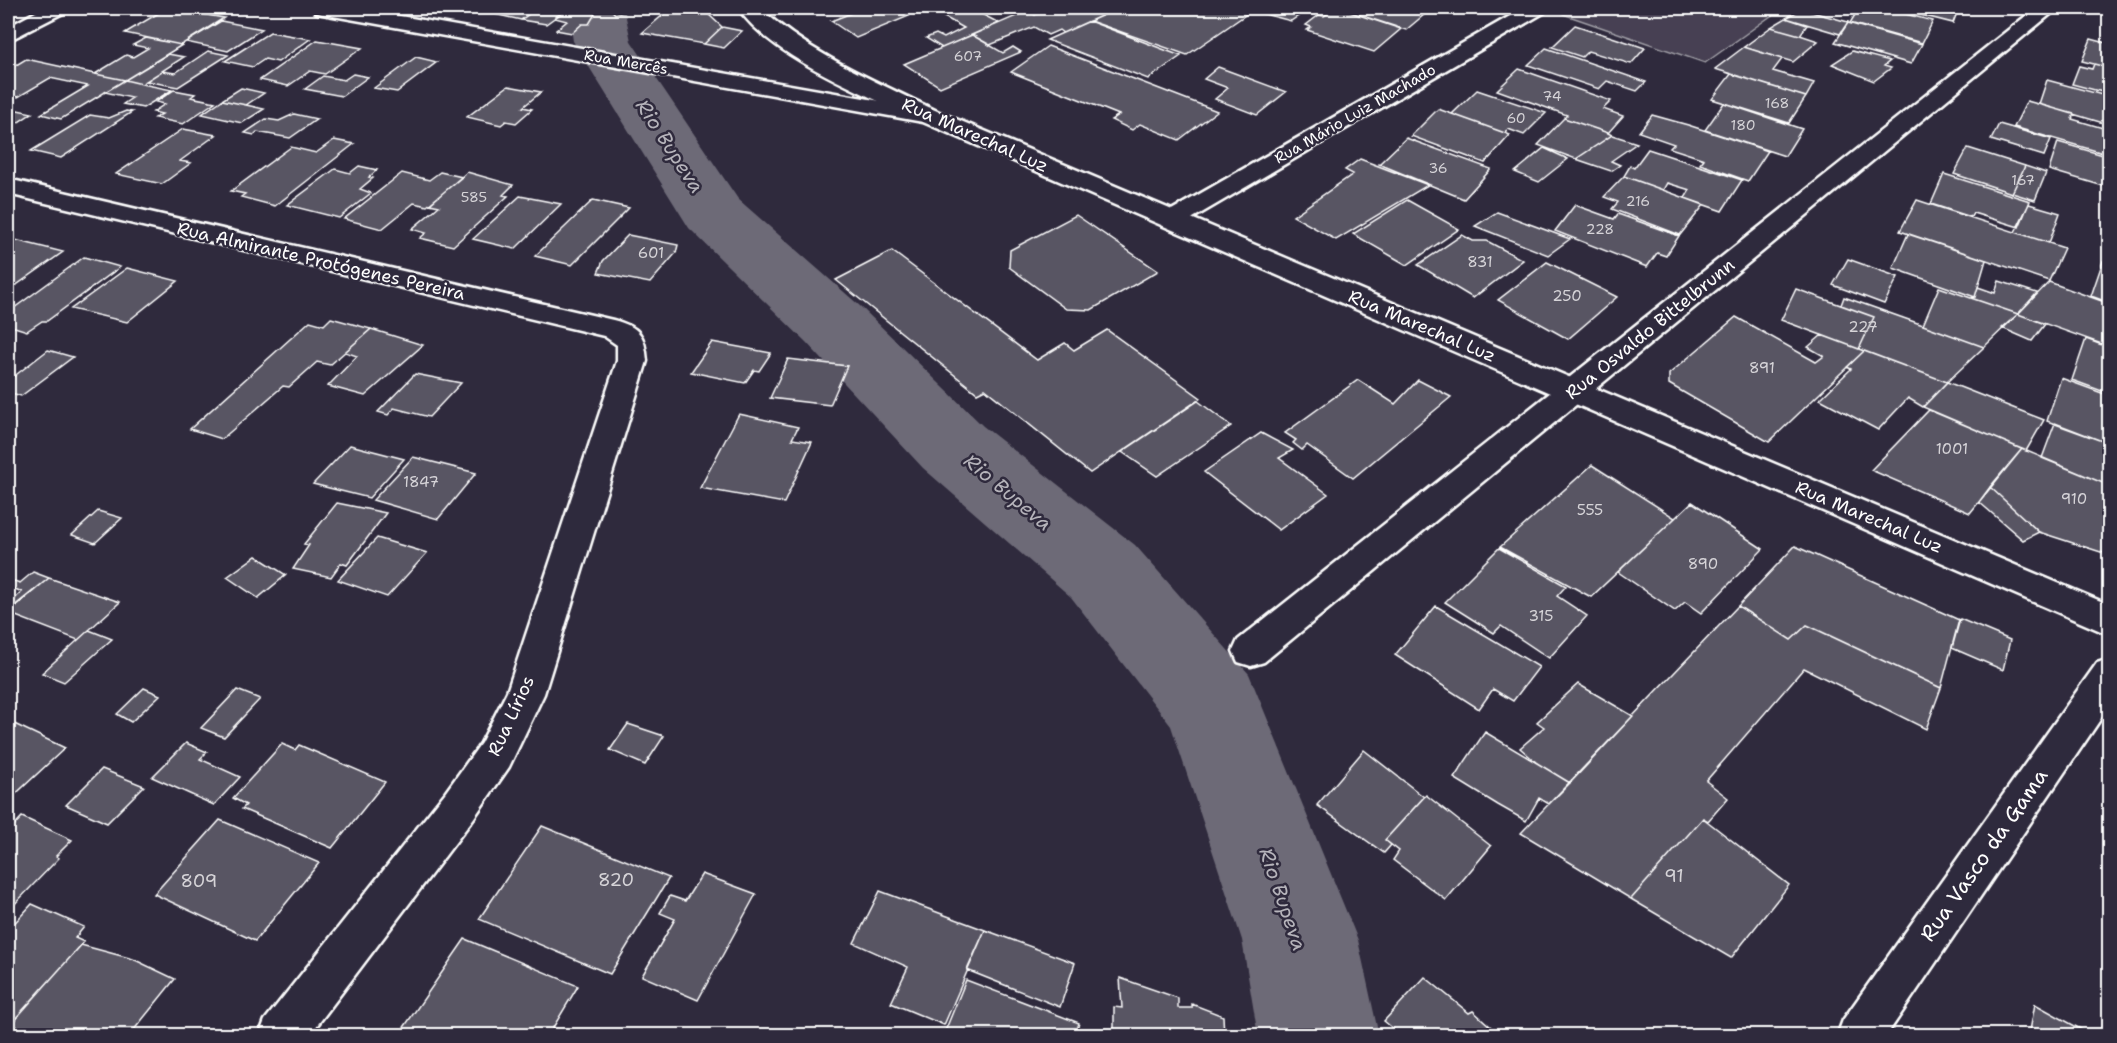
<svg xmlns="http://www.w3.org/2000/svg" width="2117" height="1043" viewBox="0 0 2117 1043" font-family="'Shantell Sans',sans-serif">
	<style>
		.green { fill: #464152; stroke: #a2a0a8; stroke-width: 1.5 }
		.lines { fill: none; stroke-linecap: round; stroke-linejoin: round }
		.river { fill: #6d6a77; fill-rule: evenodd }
		.building { fill: #595564; stroke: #fff; stroke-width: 1.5 }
		.minor-casing { stroke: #fff; stroke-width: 5 }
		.secondary-casing { stroke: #fff; stroke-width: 5 }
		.minor { fill: #2f2a3d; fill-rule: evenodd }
		.secondary { fill: #2f2a3d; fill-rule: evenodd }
		.labels { text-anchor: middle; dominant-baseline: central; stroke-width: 5; stroke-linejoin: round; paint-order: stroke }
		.far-number-label { font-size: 14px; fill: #d6d4d8 }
		.far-street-label { font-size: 15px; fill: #fff; stroke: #2f2a3d }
		.number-label { font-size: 15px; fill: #d6d4d8 }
		.street-label { font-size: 18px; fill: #fff; stroke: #2f2a3d }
		.near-number-label { font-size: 18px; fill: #d6d4d8 }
		.water-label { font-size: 20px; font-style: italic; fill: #b6b4bb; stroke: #2f2a3d }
		.near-street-label { font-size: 21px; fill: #fff; stroke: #2f2a3d }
	</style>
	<rect width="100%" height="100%" fill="#2f2a3d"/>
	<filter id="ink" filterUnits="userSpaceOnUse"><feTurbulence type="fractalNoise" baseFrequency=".0167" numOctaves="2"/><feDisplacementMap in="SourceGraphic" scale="12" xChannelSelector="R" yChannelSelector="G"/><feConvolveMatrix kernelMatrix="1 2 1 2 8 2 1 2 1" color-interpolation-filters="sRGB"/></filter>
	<g filter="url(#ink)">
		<path class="green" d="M1572,8h210l-77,55 -142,-49z"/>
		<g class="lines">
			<path class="river" d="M568,8h56l7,33 107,158 122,107 123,120 152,119 114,129 109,266 21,96h-121l-16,-96 -71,-214 -100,-129 -148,-129 -117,-126 -117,-114 -116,-187z"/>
		</g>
		<path class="building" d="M167,8l57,10 -43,27 -56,-12z
			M466,8h37l-9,6 -29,-5z
			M503,8h34l-16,12 -27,-6z
			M537,8h31l-22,16 -25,-4z
			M568,8h22l5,6 -6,10h-7l-10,9 -16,-3 11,-9 -12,-3z
			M610,8h30l-25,6z
			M671,8l36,5 15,14 -18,17 -62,-11z
			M864,8h31l14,8 -53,22 -25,-17z
			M950,8h20l29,15 -57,25 -16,-10 10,-4 8,4 20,-10 -27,-15z
			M1050,8h69l-56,25 -4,-3 -11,5 -14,-8 -44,18 -18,-10 56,-24 7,4z
			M1119,8h132l3,1 -67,46 -97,-34z
			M1259,8h51l-19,13 -38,-10z
			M1335,8h3l63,21 -27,23 -67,-22 4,-3 -5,-2 13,-10 5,1z
			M1338,8h88l5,1 -25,21z
			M1859,8h23l51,13 -11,22 -72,-20z
			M1893,8h56l9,2 -5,13z
			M1801,9l47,13 -8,12 -54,-16z
			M1786,18l21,7 -7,10 -29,-8z
			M221,21l41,8 -34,22 -42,-9z
			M1089,21l76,29 16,6 -33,23 -101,-39z
			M1848,23l74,21 -11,20 -76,-22z
			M1575,25l58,19 12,4 -14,16 -43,-13 -6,6 -30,-10z
			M722,27l20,4 -18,17 -20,-4z
			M1771,27l29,8 18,6 -25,21 -49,-15z
			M270,32l40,7 -32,23 -13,-3 -12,8 -28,-6z
			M972,35l31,18 10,-6 8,5 -81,35 -36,-23z
			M146,38l36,7 -57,35 -30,-6 31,-19 7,2 15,-9 -15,-3z
			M2091,39l19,5v24l-28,-7z
			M317,40l45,8 -37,26 -15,-3 -22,15 -28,-6z
			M1048,46l169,65 -38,29 -39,-16 -8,6 -21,-10 8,-5 -108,-43z
			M1744,47l38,12 -9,12 41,12 -8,14 -91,-28z
			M1546,48l100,34 -9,9 -30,-10 -8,8 -71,-24z
			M208,51l20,4 -50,32 -32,-6 16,-10 13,2z
			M1852,51l38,10 -6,5 7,2 -17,13 -42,-17z
			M168,54l16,3 -42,27 -17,-4z
			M416,57l21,5 -40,30 -23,-4z
			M26,59l69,15 30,6 -64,39 -20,-5 47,-28 -38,-8 -32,19 -10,-2v-25z
			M2094,64l16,4v26l-38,-10 7,-18 13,3z
			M1218,67l68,25 -29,23 -42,-16 13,-11 -24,-9z
			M1519,69l92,32 -8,8 20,7 -15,17 -44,-15 3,-3 -70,-25z
			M353,74l15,3 -26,19 -37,-7 18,-13 21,4z
			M1731,74l75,23 -17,26 -77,-24z
			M125,80l17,4 30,6 -29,18 -20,-4 9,-6 -27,-6z
			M2047,80l63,17v28l-71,-21z
			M508,86l33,6 -18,15 9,2 -16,14 -10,-2 -5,4 -34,-8z
			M241,88l23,5 -18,12 -24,-5z
			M174,90l21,4 -4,3 24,5 -32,22 -28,-6 7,-4 -9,-2 12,-8 -9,-2z
			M1477,90l69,23 -22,22 -16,-6 -3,4 -53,-19z
			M222,100l24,5 18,4 -22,14 -40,-9z
			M2027,101l47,13 -2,5 38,11v25l-96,-28z
			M1724,103l78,26 -17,27 -80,-26z
			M8,108l24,5 -24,16z
			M1438,109l67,24 5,2 -25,28 -74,-27z
			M126,111l6,1 -71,46 -30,-7 59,-36 19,3z
			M294,114l23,5 -27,19 -33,-6 -3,3 -9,-2 21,-14 13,2z
			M1652,115l36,10 80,26 -20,30 -48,-17 4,-5 -34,-11 4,-4 -35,-12z
			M1564,118l44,15 4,2 -36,24 -38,-14z
			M1999,124l52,15 -7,17 -53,-16z
			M183,129l33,6 -36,26 11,2 -29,21 -46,-10z
			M1612,135l25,8 -26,18 9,4 -9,6 -35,-12z
			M1406,138l85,31 -27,30 -85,-35z
			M334,140l20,4 -79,62 -34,-9 4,-3 -14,-3 60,-44 25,6z
			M2058,142l52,15v31l-61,-18z
			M1544,148l24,11 -29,23 -24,-10z
			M1968,148l57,18 -13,27 -58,-19z
			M1648,149l94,31 -20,31 -37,-13 5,-8 -23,-7 -4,7 -39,-14 6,-10 4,2z
			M1360,159l68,26 -92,55 -43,-24 60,-42 -8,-4z
			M359,166l18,4 -8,7 4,1 -13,11 11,4 -32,25 -52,-13 48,-36 15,4z
			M2025,166l21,7 -11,27 -23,-7z
			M440,172l22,5 -35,29 -13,-3 -32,26 -38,-10 58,-46 27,7z
			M467,172l46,13 -10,10 5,1 -55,50 -33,-8 6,-5 -14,-4 27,-23 -9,-2z
			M1944,174l86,27 -11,26 -46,-14 -2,4 -40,-13z
			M1624,176l61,22 19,7 -24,30 -68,-26 6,-7 -14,-5z
			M520,196l41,8 -46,45 -42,-10z
			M593,200l36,8 -57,57 -37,-9z
			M1407,200l52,29 -52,36 -54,-31z
			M1917,200l147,48 -15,33 -149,-50z
			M2029,204l31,9 -11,30 -34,-11z
			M1575,205l39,14 4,-5 61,22 -13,20 -9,-3 -10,14 -92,-36z
			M1497,212l73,27 -22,16 -73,-29z
			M1076,215l82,56 -67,39 -25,-1 -57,-42 1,-17z
			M1908,234l78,26 -11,37 -82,-29z
			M628,235l50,10 -2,8 -26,30 -52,-10 5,-12z
			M1462,235l11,6h14l36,19 -50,38 -55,-33z
			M15,240l48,12 -55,39v-46z
			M892,251l145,109 28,-17 9,7 33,-20 94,68 -111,75 -105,-84 -8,4 -141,-113z
			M84,257l36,10 -73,54h-5l-15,10 -19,-6v-9l6,-5h-4z
			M1848,259l50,18 -14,27 -51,-19z
			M2103,261l7,2v40l-19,-7z
			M1547,262l70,35 -49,42 -70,-39z
			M127,268l51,13 -51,41 -56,-13z
			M1999,281l38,12 -19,21 -47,-16 4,-1 3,-10 17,6z
			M2049,282l61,22v43l-92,-33z
			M1939,287l32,11 47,16 -34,33 -61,-22z
			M1796,289l78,28 -15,32 -78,-29z
			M1844,297l79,28 61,22 -37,35 -88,-33 15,-32 -33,-12z
			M2018,314l27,10 -13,17 -30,-13z
			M1736,317l80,45 8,-6 -16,-9 14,-12 42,16 -95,91 -100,-58v-10z
			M331,318l40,11 -41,36 -13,-3 -28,25 -6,-1 -61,53 -32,-10 120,-108 14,4z
			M371,329l52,16 -58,51 -37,-10 29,-30 -12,-4z
			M2086,339l24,9v46l-38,-14z
			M712,342l59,11 -12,18 -5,-1 -9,13 -54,-11z
			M48,350l25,7 -52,39 -13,-4v-11z
			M1864,351l83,31 -24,25 -15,-9 -30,32 -58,-31 31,-30 -4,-2z
			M788,359l59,7 -17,39 -60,-7z
			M415,374l46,9 -32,34 -35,-9 -6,7 -10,-3z
			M2061,378l49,18v48l-63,-23z
			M1358,380l37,24 23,-24 33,17 -98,81 -46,-33 -5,5 -9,-7 3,-3 -11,-7z
			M1947,382l97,38 -18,31 -103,-44z
			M1198,401l33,25 -74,50 -35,-24z
			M1929,410l93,39 -52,64 -99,-43z
			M739,414l59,13 -6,12 20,3 -28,61 -84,-15z
			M2055,423l55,21v42l-68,-28z
			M1261,433l32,17 -14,8 49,36 -49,36 -75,-58z
			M350,445l54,14 -35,39 -56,-14z
			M2022,449l88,37v69l-71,-23 -49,-45z
			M413,457l63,16 -38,46 -65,-19z
			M1592,465l83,53 -84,79 -91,-50z
			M1990,487l49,45 -16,8 -44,-38z
			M1692,502l71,47 -62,64 -16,-11 -10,9 -57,-39z
			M337,503l49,10 -39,52 -6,-2 -10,14 -38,-8 16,-24 -5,-1z
			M98,511l24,7 -27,25 -23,-8z
			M377,538l50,15 -40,44 -49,-17z
			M1795,546l164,74 -18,68 -134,-63 -16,15 -53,-34z
			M1499,548l67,38 -9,10 30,20 -38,42 -48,-32 -7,7 -49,-31z
			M256,556l30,19 -28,23 -31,-21z
			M33,572l16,6 -41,33v-6l14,-13 -9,-4 -5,5v-14l12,4z
			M49,578l71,24 -42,38 -70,-27z
			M1436,606l103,61 -26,34 -20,-12 -14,20 -84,-54z
			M1738,606l53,34 16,-15 134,63 -15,41 -122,-61 -98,113 22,17 -20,23 -5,-3 -72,81 -110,-66z
			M1960,619l50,21 -7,30 -51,-22z
			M89,630l23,9 -48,43 -22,-9z
			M1578,684l55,32 -63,67 -33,-20 -17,-15 24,-21 -7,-5z
			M144,688l16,7 -29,27 -14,-8z
			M237,690l23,9 -36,38 -23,-9z
			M8,721l57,27 -57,53z
			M628,724l36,12 -19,29 -35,-15z
			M1485,732l52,31 33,20 -21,21 -10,-6 -13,23 -28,-16 -44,-27z
			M186,743l21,9 -7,7 40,18 -26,28 -62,-28z
			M282,744l13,6 4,-5 86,37 -53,66 -90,-39 4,-4 -13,-7z
			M1364,750l60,47 -39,43 6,5 -7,8 -67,-48z
			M102,769l42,17 -37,37 -41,-18z
			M1426,795l65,51 -45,54 -53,-40 6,-9 -14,-11z
			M22,817l50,23 -16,16 3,2 -51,53v-79z
			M1703,818l86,67 -58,73 -100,-59z
			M220,820l99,43 -64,78 -101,-47z
			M542,826l127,52 -59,96 -131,-55z
			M702,874l54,20 -58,106 -56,-24 33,-57 -15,-6 10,-17 15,5z
			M880,891l105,39 -41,95 -53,-22 17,-36 -54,-24z
			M32,904l52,23 -9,11 9,4 -70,78 -6,-3v-87z
			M985,930l90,33 -15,44 -93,-37z
			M465,939l113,47 -30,50h-150z
			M81,945l52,14 42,20 -46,57h-98l-20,-12z
			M1425,977l44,36 4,-2 28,25h-99l-18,-15z
			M1120,978l58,20v10h14v-4l31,12 1,20h-110v-29l8,1z
			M966,980l113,43 -4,13h-132z
			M2035,1004l58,32h-64z"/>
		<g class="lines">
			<defs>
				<path id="minor" d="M43,8h25l-3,4 -57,29v-14z
					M738,8h22c51,47 115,73 177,103l4,5 -4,5h-16c-54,-27 -149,-63 -183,-113z
					M1524,8h24l-3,4 -364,213 -9,3 -9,-3 -4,-5 4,-5z
					M2036,8h22l-794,654 -13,4 -13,-4 -5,-11 5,-11z
					M8,179l605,141c27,7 32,15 34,41l-103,333 -35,73 -36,52 -164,217h-50l6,-16 180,-227 36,-50 26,-51 110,-331v-16l-13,-9 -596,-142z
					M2110,659v46l-224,331h-49l6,-16 254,-357z"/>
				<path id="secondary" d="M312,8h43l582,103 1173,494v30l-1187,-513 -601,-108 -7,-2z"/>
			</defs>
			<use href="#minor" class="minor-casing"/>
			<use href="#secondary" class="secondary-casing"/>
			<use href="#minor" class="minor"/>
			<use href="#secondary" class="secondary"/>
		</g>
	</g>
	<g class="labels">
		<g class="far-number-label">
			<text x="968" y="56">607</text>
			<text x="1552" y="96">74</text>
			<text x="1777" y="103">168</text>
			<text x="1516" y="118">60</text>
			<text x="1743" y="125">180</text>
			<text x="1438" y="168">36</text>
			<text x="2023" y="180">167</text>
			<text x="474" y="197">585</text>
			<text x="1638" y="201">216</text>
			<text x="1600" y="229">228</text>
		</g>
		<g class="far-street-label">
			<text transform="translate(626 62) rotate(10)">Rua Mercês</text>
			<text transform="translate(1355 114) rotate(-30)">Rua Mário Luiz Machado</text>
		</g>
		<g class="number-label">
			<text x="651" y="253">601</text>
			<text x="1480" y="262">831</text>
			<text x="1567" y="296">250</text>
			<text x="1863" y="327">227</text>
			<text x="1762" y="368">891</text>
			<text x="1952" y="449">1001</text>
			<text x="421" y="482">1847</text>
			<text x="2074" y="499">910</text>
			<text x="1590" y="510">555</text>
			<text x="1703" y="564">890</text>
			<text x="1541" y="616">315</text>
		</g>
		<g class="street-label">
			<text transform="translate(975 135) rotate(24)">Rua Marechal Luz</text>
			<text transform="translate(321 261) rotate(13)">Rua Almirante Protógenes Pereira</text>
			<text transform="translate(1422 326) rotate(23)">Rua Marechal Luz</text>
			<text transform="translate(1650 329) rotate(-39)">Rua Osvaldo Bittelbrunn</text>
			<text transform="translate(1869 517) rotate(23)">Rua Marechal Luz</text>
			<text transform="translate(511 716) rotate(-65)">Rua Lírios</text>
		</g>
		<g class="near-number-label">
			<text x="1674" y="876">91</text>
			<text x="616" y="880">820</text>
			<text x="199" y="881">809</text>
		</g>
		<g class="water-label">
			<text transform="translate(670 146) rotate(57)">Rio Bupeva</text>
			<text transform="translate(1008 492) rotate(40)">Rio Bupeva</text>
			<text transform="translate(1283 899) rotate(71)">Rio Bupeva</text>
		</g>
		<g class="near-street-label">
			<text transform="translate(1984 855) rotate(-55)">Rua Vasco da Gama</text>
		</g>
	</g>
	<rect width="2117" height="1043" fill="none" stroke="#2f2a3d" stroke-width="30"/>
	<rect x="15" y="15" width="2087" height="1013" fill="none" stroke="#fff" stroke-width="2" filter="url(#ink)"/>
</svg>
